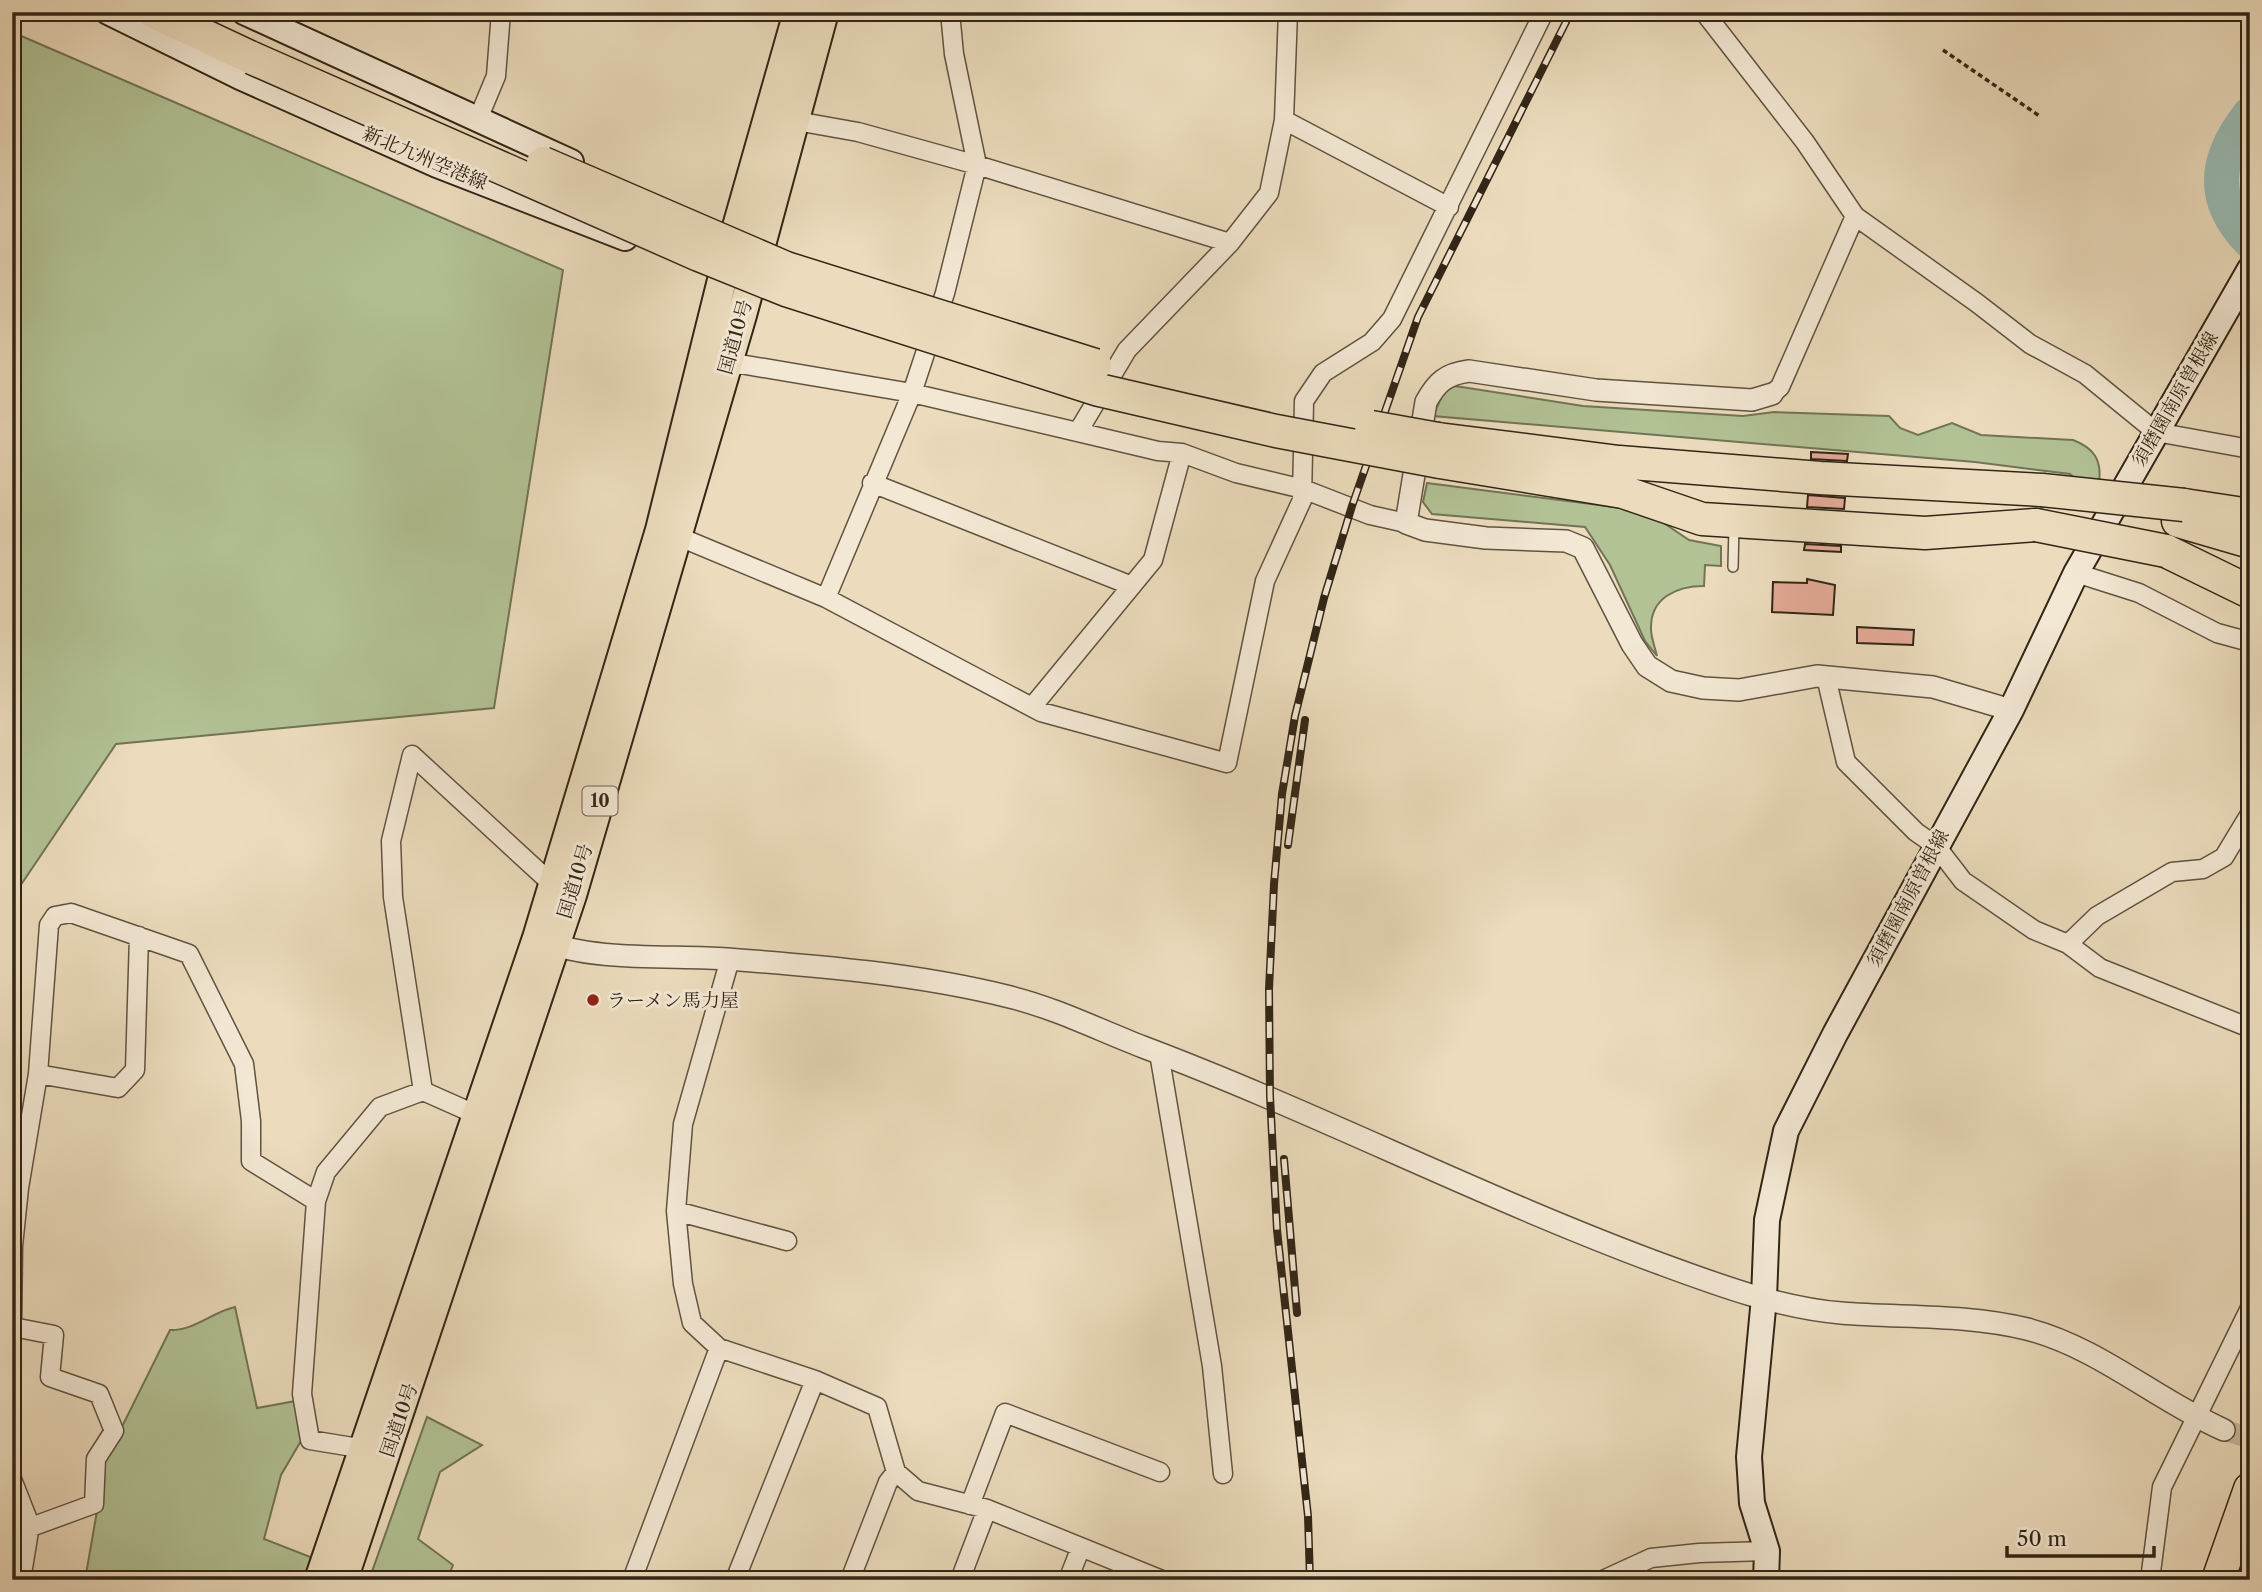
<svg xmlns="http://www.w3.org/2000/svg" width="2262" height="1592" viewBox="0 0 2262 1592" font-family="'Libre Caslon Text','Noto Serif JP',serif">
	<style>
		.green { fill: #b2c295; stroke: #727456; stroke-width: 2 }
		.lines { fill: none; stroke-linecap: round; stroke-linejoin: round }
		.river { stroke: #99bbb3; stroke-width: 35 }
		.building { fill: #e4aa97; stroke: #312516; stroke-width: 2 }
		.tertiary-tunnel { stroke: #c7b79c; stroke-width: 21; stroke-dasharray: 21 10; stroke-linecap: butt }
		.service-casing { stroke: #605340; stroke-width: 12 }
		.minor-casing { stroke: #605340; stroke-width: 21 }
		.tertiary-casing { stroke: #605340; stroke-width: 24 }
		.secondary-casing { stroke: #312516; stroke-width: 28 }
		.trunk-casing { stroke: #312516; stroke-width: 32 }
		.motorway-casing { stroke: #312516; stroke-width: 35 }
		.path { stroke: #312516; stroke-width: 3.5; stroke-dasharray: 5 3.5; stroke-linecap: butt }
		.service { stroke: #f3e8d4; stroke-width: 9 }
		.minor { stroke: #f3e8d4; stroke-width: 18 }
		.tertiary { stroke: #f3e8d4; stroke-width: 21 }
		.secondary { stroke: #f3e8d4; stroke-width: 24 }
		.trunk { stroke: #ecdcbd; stroke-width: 28 }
		.motorway { stroke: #ecdcbd; stroke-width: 32 }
		.rail-casing { stroke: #312516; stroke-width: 8 }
		.rail { stroke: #f3e8d4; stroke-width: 5; stroke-dasharray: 16; stroke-linecap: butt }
		.motorway-bridge-casing { stroke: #312516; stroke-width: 35; stroke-linecap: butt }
		.motorway-bridge { stroke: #ecdcbd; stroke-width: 32 }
		.poi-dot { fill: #8f2418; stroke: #f3e8d4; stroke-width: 2.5 }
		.labels { text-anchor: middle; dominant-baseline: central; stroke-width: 6; stroke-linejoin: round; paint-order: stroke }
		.shield { fill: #f3e8d4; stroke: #6b604f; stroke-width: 2 }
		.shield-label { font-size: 18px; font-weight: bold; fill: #312516 }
		.street-label { font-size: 19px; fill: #312516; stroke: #f3e8d4 }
		.poi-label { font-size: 19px; fill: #312516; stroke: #f3e8d4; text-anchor: start }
	</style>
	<rect width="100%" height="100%" fill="#ecdcbd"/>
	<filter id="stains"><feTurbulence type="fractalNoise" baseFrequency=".00286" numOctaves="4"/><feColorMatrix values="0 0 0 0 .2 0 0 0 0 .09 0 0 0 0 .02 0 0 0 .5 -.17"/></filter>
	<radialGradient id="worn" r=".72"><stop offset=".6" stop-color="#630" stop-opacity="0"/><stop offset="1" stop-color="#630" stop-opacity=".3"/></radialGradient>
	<path class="green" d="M12,32l551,238 -69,438 -378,36 -104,154z
		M1455,386l128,20 160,10 31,-4 115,4 11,12 18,7 34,-12 29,12 92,5c21,8 29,20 26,42l-21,-1 -8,-7 -95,-12 -542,-46 11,-25z
		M1427,483l219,28 43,29 32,6v20l-16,-1 -1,21c-26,0 -54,11 -53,43 0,9 4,18 6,27l-12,-15 -35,-76 -25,-38 -153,-13 -9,-12z
		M235,1307l22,101 44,-8 4,34 -24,41 -17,64 49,19 -9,22h-219l12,-69 3,-40 70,-141c24,1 42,-18 65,-23z
		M427,1417l55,28 -42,27 -22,67 35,26 -6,15h-78z"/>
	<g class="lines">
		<path class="river" d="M2250,114c-35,44 -41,85 0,127"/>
	</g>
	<path class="building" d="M1811,452l37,2 -1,7 -36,-2z
		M1808,495l37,3 -1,11 -37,-2z
		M1805,544l36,2v6l-37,-2z
		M1807,579l28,6 -2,30 -61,-3 1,-30 34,1z
		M1857,627l57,3 -1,15 -56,-2z"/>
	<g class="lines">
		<path class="tertiary-tunnel" d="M2224,1430l26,8"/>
		<defs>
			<path id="service" d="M1733,567l1,-40"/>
			<path id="minor" d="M1704,12l101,130 50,74 122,87 53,41 55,30 71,58 94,17
				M478,119l18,-43 5,-64
				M785,119l73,13 119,33 253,78
				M1284,120l165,87
				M727,367l13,-3 172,29 246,58 24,2 54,20 67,16 67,26 36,8
				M1772,394l8,-7 75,-171
				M1079,430l48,-80 103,-107 39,-50 15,-73 4,-108
				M872,483l260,103
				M670,533l156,65 215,114 186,51 38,-182 37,-81 2,-99 19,-28 49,-31 20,-23 152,-307
				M2076,573l63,20 78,40 33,9
				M826,598l86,-205 33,-100 32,-128 -23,-111 -4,-42
				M1826,677l20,85 70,70 20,14 27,35 71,49 34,14 32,24 150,60
				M1032,707l121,-147 29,-107
				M2068,944l29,-28 75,-44 31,-3 21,-12 26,-43
				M730,959l-47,165 -7,87 7,73 9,39 27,25 96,32 62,27 19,65 22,19 69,18 175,71
				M1159,1053l53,313 11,108
				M38,1074l80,14 17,-18 4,-134
				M423,1091l-30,-194 -2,-56 21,-86 139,128
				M676,1211l111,30
				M12,1328l1,-82 6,-58 19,-114 11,-149 6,-9 16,-3 118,41 55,110 7,57v40l65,40
				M371,1450l-61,-10 -8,-46 14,-193 10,-29 54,-65 43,-16 63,28
				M12,1479l18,46 -9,55
				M970,1505l35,-92 155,59
				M12,1534l82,-30 2,-45 18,-28 -15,-37 -49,-17 4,-42 -41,-8
				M632,1580l87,-232
				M735,1580l80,-200
				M850,1580l38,-98 8,-10
				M960,1580l27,-71
				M1068,1580l13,-33
				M1603,1580l48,-22 48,-5 68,-2
				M2150,1580l12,-93 88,-179"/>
			<path id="tertiary" d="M1772,394l-20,6 -156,-10 -127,-19c-23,3 -32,11 -43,31l-20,121 19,7 61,8 80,3 17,7 49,96 15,22 24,15 32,7 36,2 78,-14 116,11 78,23
				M542,940c49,22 131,15 185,19 93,7 192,15 283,38 45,11 89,33 133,50 175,66 342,152 518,217 57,21 119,44 180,49 62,5 125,1 186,16 73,19 129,71 197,101"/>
			<path id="secondary" d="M108,12l132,65 197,88 188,73
				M244,12l327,150
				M1766,1580l1,-29 -15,-48 -3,-46 15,-159 3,-78 19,-89 49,-97 176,-324 65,-137 174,-304"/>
			<path id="trunk" d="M319,1580l218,-642 123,-408 63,-254 75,-264
				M343,1580l229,-685 170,-580 82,-303"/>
			<path id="motorway" d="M154,12l98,46
				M1438,439l181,23 201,16 222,12
				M1440,462l183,30 79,27 223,14 111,-8
				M2184,505l66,10
				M2178,521l72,21
				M2166,551l84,41
				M2218,1580l32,-91"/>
		</defs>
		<use href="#service" class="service-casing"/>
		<use href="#minor" class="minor-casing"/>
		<use href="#tertiary" class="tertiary-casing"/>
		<use href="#secondary" class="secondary-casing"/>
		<use href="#trunk" class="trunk-casing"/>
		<use href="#motorway" class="motorway-casing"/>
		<path class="path" d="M1943,50l98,67"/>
		<use href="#service" class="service"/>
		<use href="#minor" class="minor"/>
		<use href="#tertiary" class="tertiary"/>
		<use href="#secondary" class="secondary"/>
		<use href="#trunk" class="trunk"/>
		<use href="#motorway" class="motorway"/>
		<defs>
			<path id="rail" d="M1288,845l17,-125
				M1284,1159l13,154
				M1310,1580l-2,-64 -31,-286 -7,-134 -1,-107 5,-105 8,-90 13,-78 29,-118 28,-92 66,-189 153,-305"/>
		</defs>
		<use href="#rail" class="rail-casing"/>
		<use href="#rail" class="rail"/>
		<defs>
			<path id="motorway-bridge" d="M252,58l447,197 87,35 313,100 177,41 164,31
				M543,163l243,105 309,97
				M1371,427l67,12
				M2042,490l142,15
				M2036,525l130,26"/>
		</defs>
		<use href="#motorway-bridge" class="motorway-bridge-casing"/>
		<use href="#motorway-bridge" class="motorway-bridge"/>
	</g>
	<circle class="poi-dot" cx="593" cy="1000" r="7"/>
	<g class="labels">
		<rect class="shield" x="582.5" y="786.5" width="35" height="29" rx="5"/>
		<g class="shield-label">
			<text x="600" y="801">10</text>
		</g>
		<g class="street-label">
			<text transform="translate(425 158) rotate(23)">新北九州空港線</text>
			<text transform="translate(735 337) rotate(-74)">国道10号</text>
			<text transform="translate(2175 399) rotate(-60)">須磨園南原曽根線</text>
			<text transform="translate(575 881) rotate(-73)">国道10号</text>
			<text transform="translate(1908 898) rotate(-62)">須磨園南原曽根線</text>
			<text transform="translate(399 1420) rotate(-71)">国道10号</text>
		</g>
		<g class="poi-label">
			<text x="607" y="1000">ラーメン馬力屋</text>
		</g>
	</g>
	<rect width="2262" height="1592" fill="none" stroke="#ecdcbd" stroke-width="42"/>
	<rect x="14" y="14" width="2234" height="1564" fill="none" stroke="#312516" stroke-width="3.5"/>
	<rect x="21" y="21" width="2220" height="1550" fill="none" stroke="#312516" stroke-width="2"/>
	<path d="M2007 1546v10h147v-10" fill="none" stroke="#312516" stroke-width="3.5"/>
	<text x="2017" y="1546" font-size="21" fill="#312516" stroke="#f3e8d4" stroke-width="5" paint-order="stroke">50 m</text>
	<rect width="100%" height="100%" filter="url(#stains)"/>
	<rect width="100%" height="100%" fill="url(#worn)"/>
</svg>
